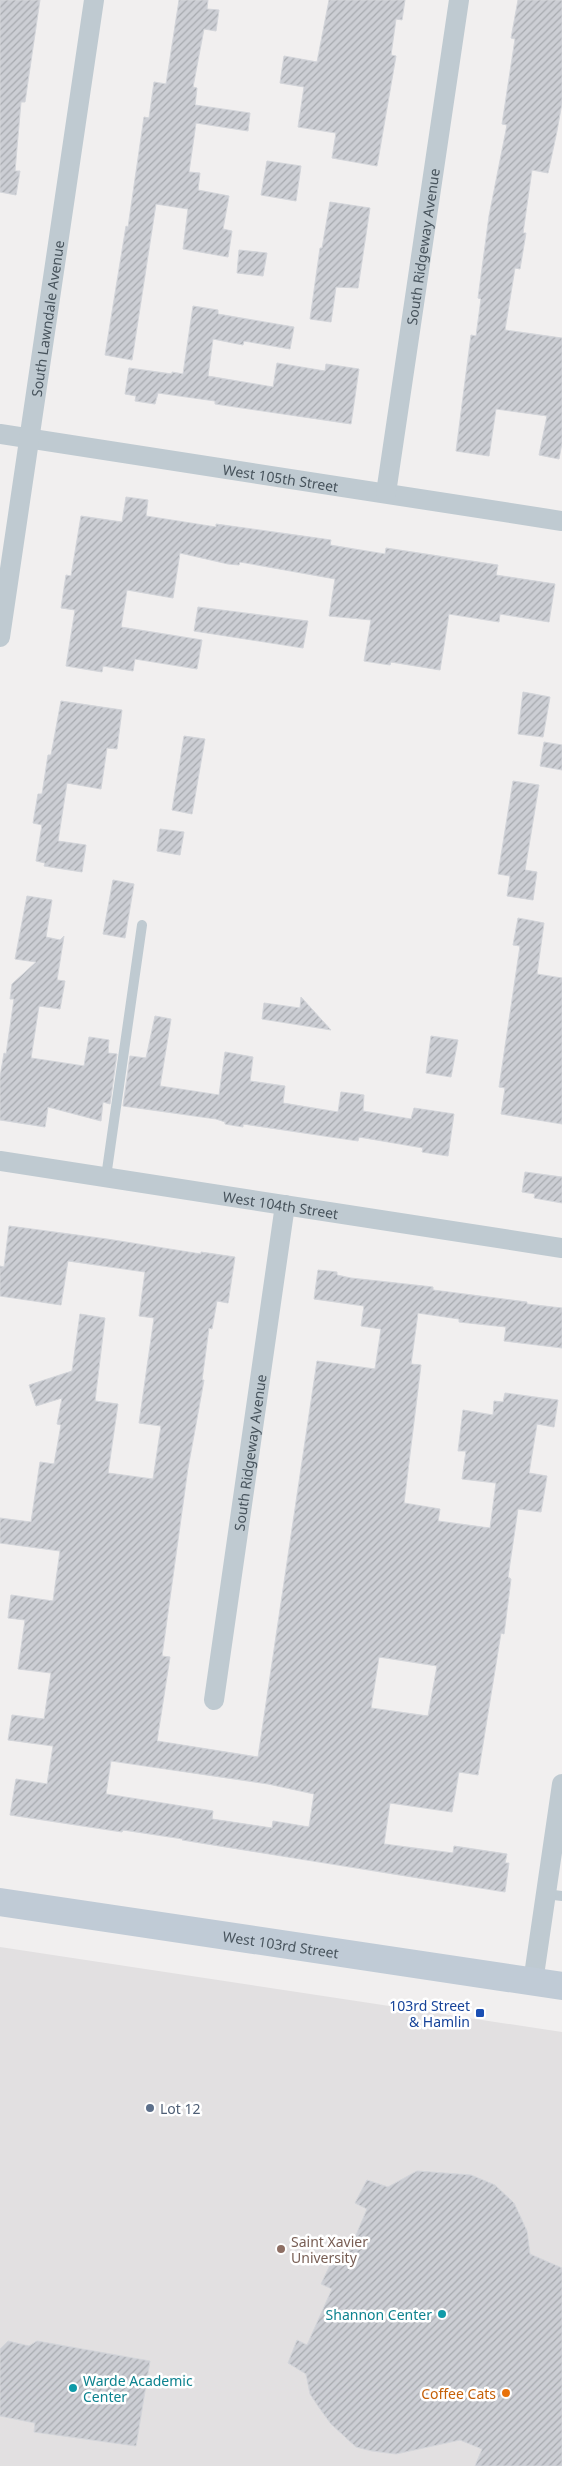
<svg xmlns="http://www.w3.org/2000/svg" width="562" height="2466" viewBox="0 0 562 2466" font-family="'Noto Sans',sans-serif">
	<style>
		.education { fill: #e2e0e1 }
		.building { fill: url(#building-hatch); stroke: #d3d5da; fill-rule: evenodd }
		.lines { fill: none; stroke-linecap: round; stroke-linejoin: round }
		.lane { stroke: #bfcad1; stroke-width: 10 }
		.street { stroke: #bfcad1; stroke-width: 20 }
		.secondary { stroke: #c0cbd6; stroke-width: 28 }
		.transit-dot { fill: #1a4fb4; stroke: #fff; stroke-width: 2 }
		.service-dot { fill: #5c6f8a; stroke: #fff; stroke-width: 2 }
		.education-dot { fill: #8d6e63; stroke: #fff; stroke-width: 2 }
		.culture-dot { fill: #0f9aa8; stroke: #fff; stroke-width: 2 }
		.food-dot { fill: #e8710a; stroke: #fff; stroke-width: 2 }
		.labels { text-anchor: middle; dominant-baseline: central; stroke-width: 5; stroke-linejoin: round; paint-order: stroke }
		.street-label { font-size: 14px; fill: #47535c; stroke: #fff }
		.transit-label { font-size: 14px; fill: #164399; stroke: #fff; text-anchor: end }
		.service-label { font-size: 14px; fill: #4e5e75; stroke: #fff; text-anchor: start }
		.education-label { font-size: 14px; fill: #785e54; stroke: #fff; text-anchor: start }
		.culture-label { font-size: 14px; fill: #0d838f; stroke: #fff; text-anchor: end }
		.food-label { font-size: 14px; fill: #c56008; stroke: #fff; text-anchor: end }
	</style>
	<defs>
		<pattern id="building-hatch" width="6" height="6" patternUnits="userSpaceOnUse" patternTransform="scale(1.25)"><rect width="6" height="6" fill="#ccced4"/><path d="M-1 1l2-2M0 6l6-6M5 7l2-2" fill="none" stroke="#a7aaaf"/></pattern>
	</defs>
	<rect width="100%" height="100%" fill="#f1efef"/>
	<path class="education" d="M0,1947l562,85v434h-562z"/>
	<path class="building" d="M0,0h40l-15,102h-4l-6,69h5l-4,24 -16,-3z
		M179,0h29l-1,9 12,1 -3,21 -12,-2 -11,58 4,1 -2,17 55,8 -2,18 -52,-8 -7,49 11,1 -2,17 31,6 -6,33 9,2 -4,26 -45,-8 5,-40 -32,-5 -24,156 -27,-5 21,-129 2,1 16,-110 5,1 5,-36 12,2z
		M329,0h76l-3,20 -6,-1 -5,36 5,1 -19,110 -45,-8 4,-25 -38,-6 6,-40 -24,-4 4,-27 33,6z
		M518,0h44v103l-5,28 -9,42 -16,-3 -9,63h3l-6,36 -5,-1 -10,62 57,8v105l-3,16 -20,-4 8,-39 -51,-7 -7,47 -33,-5 15,-116 5,1 5,-37 -3,-1 11,-82 18,-91 -5,-1 13,-85 -4,-1z
		M267,161l34,5 -5,35 -35,-6z
		M330,202l40,6 -12,80 -22,-1 -5,35 -21,-3 10,-71h2z
		M239,250l28,3 -4,23 -26,-3z
		M193,306l25,4v4l76,13 -4,22 -46,-8 -1,4 -30,-6 -5,37 65,11 4,-24 48,8 1,-7 33,5 -8,55 -136,-20v-3l-57,-8 -3,11 -20,-3 1,-5 -11,-2 4,-26 43,6v-2l11,2z
		M126,497l22,3 -2,16 70,11v-3l87,12 28,4 -1,5 55,9 1,-6 112,17 -2,10 59,9 -6,38 -49,-8 -1,8 -50,-8 -9,56 -49,-8 -1,3 -26,-4 7,-41 -42,-4 6,-37 -95,-17 -1,3 -11,-1 -48,-11 -7,45 -46,-8 -6,37 81,13 -5,29 -62,-10 -2,12 -30,-5 -1,6 -36,-6 9,-56 -14,-2 5,-33 5,1 10,-60 41,6z
		M198,607l110,14 -5,27 -109,-17z
		M523,692l27,5 -7,40 -25,-3z
		M61,701l61,9 -5,39 -10,-1 -6,41 -34,-6 -9,58 28,4 -4,27 -38,-6 1,-3 -9,-2 6,-36 -9,-2 5,-29h4l6,-39h3z
		M184,736l21,3 -13,75 -20,-4z
		M544,742l18,3v25l-22,-4z
		M513,781l26,4 -14,85 12,2 -4,28 -26,-4 3,-20 -12,-2z
		M160,829l24,3 -4,23 -23,-4z
		M113,880l21,4 -9,54 -22,-4z
		M27,896l25,4 -6,37 14,3 4,-4 -7,44 8,1 -5,28 -21,-3 -8,52 53,8 5,-29 20,3 -1,13 9,1 -7,50 -7,-2 -2,19 -53,-14 -3,20 -45,-7v-43l4,-24 2,1 8,-55h-4l2,-15 24,-22 -21,-3z
		M518,918l26,5 -7,51 25,4v146l-61,-10 4,-26 -6,-1 21,-141 -7,-1z
		M301,997l30,33 -69,-11 2,-16 36,5z
		M155,1016l16,3 -11,67 59,9 6,-43 28,5 -3,24 35,5 -2,17 55,9 3,-20 23,3 -1,16 48,8 3,-11 40,6 -6,42 -26,-4 1,-4 -64,-11 -1,4 -115,-17v3l-18,-3v-2l-9,-3 -93,-13 7,-50 16,2z
		M431,1036l27,4 -7,37 -25,-4z
		M525,1172l37,5v26l-28,-5 1,-4 -13,-2z
		M9,1226l98,13 94,15v-2l34,5 -7,46 -11,-2 -5,28 -3,-1 -7,52h2l-16,88 -26,188 8,1 -13,84 63,10 38,6 59,-396 58,8 6,-40 -20,-3 3,-20 -50,-7 4,-29 19,2v3l14,3 82,9v3l94,12v2l35,4v40l-58,-7 2,-14 -47,-5v-3l-41,-6 -7,51 10,1 -17,138 36,6 -2,12 52,7 6,-45 -34,-4 4,-28h-8l5,-41 30,5 1,-14 9,1 2,-9 53,7 -4,27 -17,-3 -8,49 18,3 -6,36 -23,-3 -10,68 3,2 -7,55 -3,-1 -23,142 -19,-3 -7,40 -62,-9 -6,41 69,9 1,-7 53,8 -2,9h4l-4,29 -323,-52 1,-1 -60,-9 -1,2 -112,-17 6,-36 31,5 6,-38 -45,-6 4,-25 32,4 7,-46 -33,-4 7,-49 -17,-2 3,-23 42,6 7,-50 -60,-8v-25l31,4 9,-60 14,2 7,-39 -4,-1 5,-26 -26,8 -7,-21 43,-14 8,-57 25,4 -10,83 23,3 -10,69 45,6 8,-53 -22,-3 15,-105 -15,-2 6,-44 -77,-11 -7,44 -61,-9v-30l4,1zM379,1657l58,9 -9,50 -57,-8zM111,1761l157,23 46,10 -5,33 -36,-6 -1,7 -60,-9 1,-8 -107,-17z
		M417,2171l54,4 24,10 19,18 13,28 3,23 32,14v198h-87l7,-17 -22,-9 -64,14 -24,-3 -16,-4 -25,-23 -11,-15 -10,-15 -4,-20 -18,-11 9,-23 10,5 25,-56 -11,-5 11,-23 11,5 24,-57 -12,-6 12,-23 21,7z
		M8,2341l21,5 8,-5 113,20 -14,85 -102,-14 1,-9 -35,-7v-67z"/>
	<g class="lines">
		<path class="lane" d="M106,1177l36,-252
			M546,1894l16,2"/>
		<g class="street">
			<path id="s1" d="M0,434l562,87"/>
			<path id="s2" d="M386,493l73,-493"/>
			<path id="s3" d="M0,637l94,-637"/>
			<path id="s4" d="M0,1161l562,87"/>
			<path id="s5" d="M214,1700l71,-495"/>
			<path d="M533,1982l29,-198"/>
		</g>
		<path class="secondary" id="s6" d="M0,1902l562,84"/>
	</g>
	<rect class="transit-dot" x="475" y="2008" width="10" height="10" rx="2.5"/>
	<circle class="service-dot" cx="150" cy="2108" r="5"/>
	<circle class="education-dot" cx="281" cy="2249" r="5"/>
	<g class="culture-dot">
		<circle cx="442" cy="2314" r="5"/>
		<circle cx="73" cy="2388" r="5"/>
	</g>
	<circle class="food-dot" cx="506" cy="2393" r="5"/>
	<g class="labels">
		<g class="street-label">
			<text stroke="none"><textPath href="#s2" startOffset="249">South Ridgeway Avenue</textPath></text>
			<text stroke="none"><textPath href="#s3" startOffset="322">South Lawndale Avenue</textPath></text>
			<text stroke="none"><textPath href="#s1" startOffset="284">West 105th Street</textPath></text>
			<text stroke="none"><textPath href="#s4" startOffset="284">West 104th Street</textPath></text>
			<text stroke="none"><textPath href="#s5" startOffset="250">South Ridgeway Avenue</textPath></text>
			<text stroke="none"><textPath href="#s6" startOffset="284">West 103rd Street</textPath></text>
		</g>
		<g class="transit-label">
			<text x="470" y="2005">103rd Street<tspan x="470" dy="16">&amp; Hamlin</tspan></text>
		</g>
		<g class="service-label">
			<text x="160" y="2108">Lot 12</text>
		</g>
		<g class="education-label">
			<text x="291" y="2241">Saint Xavier<tspan x="291" dy="16">University</tspan></text>
		</g>
		<g class="culture-label">
			<text x="432" y="2314">Shannon Center</text>
			<text x="83" y="2380" text-anchor="start">Warde Academic<tspan x="83" dy="16">Center</tspan></text>
		</g>
		<g class="food-label">
			<text x="496" y="2393">Coffee Cats</text>
		</g>
	</g>
</svg>
